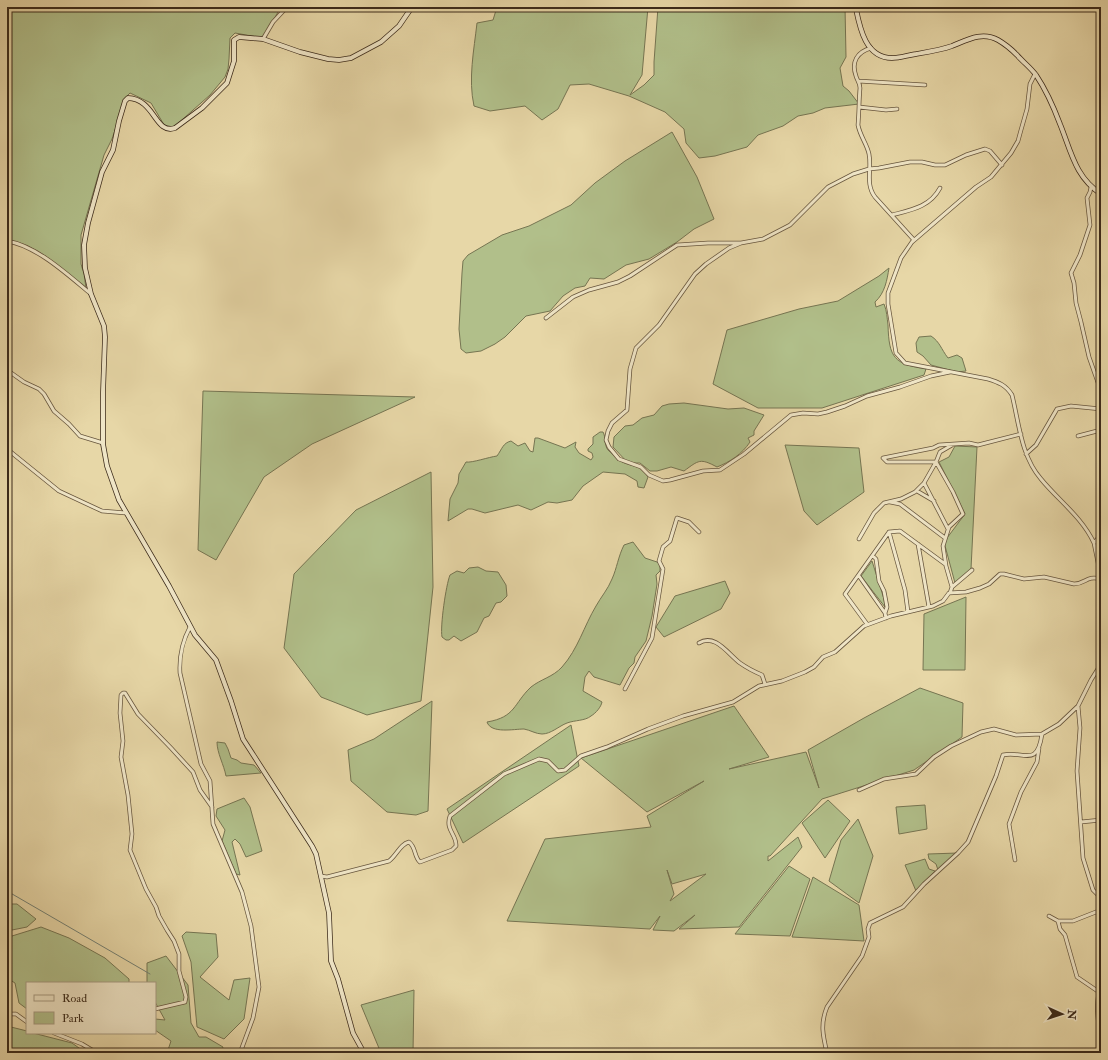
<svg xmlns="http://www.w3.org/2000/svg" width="1108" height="1060" viewBox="0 0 1108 1060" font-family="'IM FELL Double Pica',serif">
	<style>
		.green { fill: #b1bf8a; stroke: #767552; fill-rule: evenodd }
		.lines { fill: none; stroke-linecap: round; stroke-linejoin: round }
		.stream { stroke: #738073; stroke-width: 1 }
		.street-casing { stroke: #67563e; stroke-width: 4.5 }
		.secondary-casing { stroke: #3c2b1b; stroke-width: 5.5 }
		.street { stroke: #efe5c6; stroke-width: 3 }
		.secondary { stroke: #efe5c6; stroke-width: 4 }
	</style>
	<rect width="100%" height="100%" fill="#e7d7a7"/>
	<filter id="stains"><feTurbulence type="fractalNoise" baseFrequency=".005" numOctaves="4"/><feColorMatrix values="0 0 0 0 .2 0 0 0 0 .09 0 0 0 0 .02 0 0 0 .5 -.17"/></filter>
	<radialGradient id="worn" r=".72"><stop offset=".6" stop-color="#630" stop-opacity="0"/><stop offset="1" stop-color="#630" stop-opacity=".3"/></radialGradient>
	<path class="green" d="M7,7h274l-18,31 -28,-5 -5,5 -1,21 -1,10 -3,8 -15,18 -35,31 -9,2 -15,-25 -21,-10 -4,4 -14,42 -8,16 -23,80v29l3,10 2,14c-23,-18 -49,-44 -79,-48z
		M497,7h151l-6,68 -12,20 14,-10 10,-10v-13l4,-55h187l1,50 -6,11 3,18 6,5 10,13 -34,4 -12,5 -15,3 -15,10 -25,9 -11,12 -32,9 -16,2 -13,-15 -2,-14 -19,-17 -36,-16 -40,-12 -19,1 -12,24 -16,11 -17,-14 -35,5 -16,-5c-6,-27 0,-56 3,-83l16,-3z
		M672,132l25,45 17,42 -20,10 -17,13 -28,17 -23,6 -22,14 -14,-1 -5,8 -10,2 -12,8 -13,15 -24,5 -21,21 -10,7 -14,7 -15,2 -5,-4 -2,-20 3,-56 1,-12 5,-6 34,-20 27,-9 42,-21 24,-22 30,-22z
		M889,268c-2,12 -4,25 -14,34l1,5 8,-3c3,7 3,14 4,21 1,33 6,39 38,44l-2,6 -102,33h-64l-45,-24 14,-54 72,-21 39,-8 41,-25z
		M931,336c9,6 10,13 17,22l9,-3 5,3 4,13 -9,1 -26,-7 -8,-9 -6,-4 -1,-9 3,-6z
		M203,391l212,6 -103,47 -48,33 -48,83 -18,-10z
		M684,403l44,6 16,-1 20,7 -10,16v4l-6,3 2,4c-8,12 -20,20 -33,25 -17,-9 -18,-7 -33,4l-13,-4 -14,4h-7l-10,-8h-12l-15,-16 1,-10 11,-11 8,-1 9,-7 12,-3 8,-9 7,-2z
		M600,432h3c3,5 1,13 5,18 3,3 10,9 14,12 10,5 21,3 26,15l-4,11 -6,-1 -1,-6 -12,-7 -22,-2 -20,14 -11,14 -15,3 -9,-1 -17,8 -13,-5 -33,8 -13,-4h-4l-20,12 2,-22 8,-16 1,-9 7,-12c6,1 23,-5 31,-6 5,-7 6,-13 14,-15l7,5 7,-3 5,8 3,1 2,-14h3l27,10 11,-6 -1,5 4,6 12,7 2,-3 -1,-4 -4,-2v-2l5,-5v-7z
		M785,445l74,3 5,44 -47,33 -13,-14z
		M955,446l22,1 -6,122 -16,14 -11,-41 21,-28 -26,-52 10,-5z
		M431,472l2,115 -12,114 -54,14 -46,-18 -37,-49 10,-74 62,-64z
		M633,542l12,16 15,5v8l-4,4 1,9 -5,32 -6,25 -11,16 -1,6 -5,5 -9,17 -26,-8 -5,-6 -4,6 -2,14 19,11c-1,5 -6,11 -11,14 -6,5 -16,4 -24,7 -8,3 -16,11 -25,11 -6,0 -12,-4 -18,-5 -10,0 -33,5 -37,-7 29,-5 26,-18 44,-35 10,-8 22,-10 31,-20 16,-18 22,-41 34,-61 5,-9 12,-17 16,-27 5,-11 6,-22 12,-34z
		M872,561l12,38 1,8 -24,-31z
		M478,567l8,4 12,1 8,13 1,11 -6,6 -5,1 -7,13 -5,2 -7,14 -16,9 -7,-5 -5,4h-3l-4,-3c-2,-11 4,-52 8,-62l7,-4 7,2 5,-5z
		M725,581l5,12 -9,16 -57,28 -8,-10 19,-31z
		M966,597l-1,73h-42l1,-56z
		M920,688l43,15 -1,34 -48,33 -92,29 -52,57h-2v5l30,-24 4,10 -63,80 -60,2 16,-14 -21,16 -21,-1 7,-14 -10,13 -143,-8 38,-82 106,-12 -4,-11 57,-35 -57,31 -66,-54 153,-52 35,51 -40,12 77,-17 13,36 -11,-38 56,-32zM667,870l5,14 34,-10 -36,27 4,-7z
		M432,701l-4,110 -12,4 -29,-3 -36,-31 -3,-31 26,-11z
		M571,725l8,41 -116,77 -16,-34z
		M217,742l8,1 3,6 3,9 6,2 4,3 13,2 7,8 -35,3c-2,-11 -9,-23 -9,-34z
		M244,798l6,9 12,44 -16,6 -6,-13 -5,-5 -3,3 8,33 -4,-1 -14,-33 3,-11 -9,-14 1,-7z
		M828,800l22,21 -25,37 -23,-35z
		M925,805l2,24 -28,5 -3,-27z
		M858,819l15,37 -14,47 -30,-22 12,-41z
		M958,853l-20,17 -2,-6 -7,-5 -1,-5z
		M925,859l4,10 6,2 -19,20 -11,-26z
		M789,866l21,13 -20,57 -55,-2z
		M813,877l46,28 5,36 -72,-4z
		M7,904h10l19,15 -9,8 -15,3 -5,5z
		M41,927l28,11 36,20 24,21v4h-102v26l-8,-6 -4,-20 -8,-5v-36l5,-6z
		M186,932l30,2 2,23 -18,20 29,23 5,-20 16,-2 -6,41 -20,20 -27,-12 -6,-65 -9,-26z
		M166,956l22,29 3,38 8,14h7l17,10 -2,6h-54l4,-12 -16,-11v-11l10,1 -10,-18v-19h-8v-20z
		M414,990l-1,63h-32l-20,-48z
		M7,1026l20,5v2h6l39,10 14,10h-79z"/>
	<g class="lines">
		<path class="stream" d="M7,891l143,83"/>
		<defs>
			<path id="street" d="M492,7v1
				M263,39l10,-17 14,-15
				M871,48c-14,4 -20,14 -15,28 1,4 4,7 4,12 -1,12 -1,25 -2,37 2,11 9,19 11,29 3,15 -4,30 6,43l39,43
				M1035,74l-5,10 -3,25 -6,21 -3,11 -7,12 -20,24 -15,10 -64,55 -11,16 -13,35v11l8,49 9,10 83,16c10,3 18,6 24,16 7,28 9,61 29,84 17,21 41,38 53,64l7,34
				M858,81l67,4
				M859,107l27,3 11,-1
				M1091,187l-1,5 -3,6 3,27 -10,30 -9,18 3,10 2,20 5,19 8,35 12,34
				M892,215c19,-5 38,-8 48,-27
				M7,241c30,5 61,34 84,53
				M741,243l-12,5 -23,16 -11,10 -36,51 -23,23 -6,21 -3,41 -15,13 -4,8 -2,9 3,7 10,12 22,8 8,8 14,6 7,-1 33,-9 17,-1 24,-16 47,-39 12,-2 15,1 9,-2 18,-6 22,-10 33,-9 31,-11 19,-4
				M546,318l27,-21 16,-7 29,-8 12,-6 47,-31 31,-2h33l22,-4 27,-14 38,-38 25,-13 16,-5 10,-1 31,-6h12l13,3h10l21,-10 19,-6 5,2 12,14
				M7,370l17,12 15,7 5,5 10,17 15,13 11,12 23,7
				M1078,436l23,-6
				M7,449l52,42 43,20 24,2
				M1026,454l10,-9 21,-36 14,-3 30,3
				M924,483l24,46
				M917,491l17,10
				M890,502l10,2 45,34
				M889,532l16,58 3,22
				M859,539l15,-26 10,-10 17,-4 14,-7 9,-9 12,-21 4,-10 12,-7
				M1094,543l5,-6 2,-8
				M918,544l11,63
				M874,557l2,2 3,22 5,10 3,16 -2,6 1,5
				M859,576l26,37
				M952,587l20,-17
				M950,593l2,-6 -6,-21 -3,-20 6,-19 14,-13 -10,-22 -17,-30h-49l-4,-4 50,-10 6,-3 30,-2 9,2 43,-11
				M867,624l-22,-30 44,-62 11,-1 45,33
				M190,627c-8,15 -11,28 -10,46l21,91 9,17 3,43 29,68 9,34 8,61 -6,31 -13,35
				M699,643c16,-10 29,11 41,20 7,5 15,9 22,12l3,9
				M625,689l27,-51 11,-69 -4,-8 4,-14 7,-6 7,-23 12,4 10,10
				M1078,706l2,22 -3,43 6,87 10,32 8,8
				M859,790l25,-11 32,-5 18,-17 17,-11 30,-14 13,-3 22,6 26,-1 17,-10 19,-18 13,-26 10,-16
				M1081,822l20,-2
				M1015,860l-6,-36 12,-32 16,-30 2,-14
				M321,876l6,1 62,-16c8,-6 11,-17 20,-19 7,5 5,15 11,20l32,-12 4,-4c1,-11 -11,-16 -6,-30l54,-42 35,-15 9,2 10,10 7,-1 16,-14 26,-9 41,-18 35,-13 50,-14 26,-16 23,-5 23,-9 9,-5 9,-10 12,-5 29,-26 27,-10 42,-10 10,-5 6,-8 17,-1 14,-4 9,-4 11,-10h4l20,5 20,-2 30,7c12,0 12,-9 27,-5
				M1049,916l9,5h15l28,-11
				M1058,921l2,8 5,6 12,42 22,15
				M1101,988c-7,13 -2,39 0,53
				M155,1009l30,-7 1,-5 -7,-26v-17l-5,-13 -7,-11 -8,-14 -3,-9 -10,-18 -16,-39 2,-16 -4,-39 -7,-38 2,-16 -3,-28 1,-18 2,-2h2l13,21 33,34 22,24 7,18 12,17
				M7,1014h9l11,8
				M54,1033l28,11 15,9
				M827,1053c-4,-17 -7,-29 0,-46l35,-51 7,-19 -1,-8 2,-6 33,-16 21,-23 34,-31 10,-11 28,-66 7,-21c20,-5 34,14 39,-21"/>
			<path id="secondary" d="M857,7l-1,2c4,20 10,49 36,49 8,0 16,-3 24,-4 12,-2 25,-4 36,-8 15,-6 30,-15 46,-6 7,4 14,10 19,15 6,7 14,13 19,20 10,15 18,33 24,49 11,27 15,53 41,70
				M364,1053l-11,-20 -15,-54 -7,-18 -2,-48 -13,-59 -4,-8 -69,-107 -12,-38 -15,-41 -21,-25 -26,-49 -50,-86 -12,-34 -4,-22v-52l2,-55 -1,-11 -13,-32 -6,-26 -1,-23 4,-22 14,-51 11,-22 6,-29 6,-20 3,-3c27,1 27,37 47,30l27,-20 25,-25 7,-22v-21l5,-3 24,2 37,13 28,7 11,1 12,-2 30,-16 18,-16 13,-19"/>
		</defs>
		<use href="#street" class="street-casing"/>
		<use href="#secondary" class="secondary-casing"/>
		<use href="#street" class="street"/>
		<use href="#secondary" class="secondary"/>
	</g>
	<rect width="1108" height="1060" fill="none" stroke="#e7d7a7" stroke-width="24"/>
	<rect x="8" y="8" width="1092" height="1044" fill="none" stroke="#3c2b1b" stroke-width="2"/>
	<rect x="12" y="12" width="1084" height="1036" fill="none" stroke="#3c2b1b"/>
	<rect x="26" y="982" width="130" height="52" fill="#efe5c6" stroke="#a79b82"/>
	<rect x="34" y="995" width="20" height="6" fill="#efe5c6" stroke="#a79b82"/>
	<text x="62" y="1002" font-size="12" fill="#3c2b1b">Road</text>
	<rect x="34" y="1012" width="20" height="12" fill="#b1bf8a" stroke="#a79b82"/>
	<text x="62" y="1022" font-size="12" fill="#3c2b1b">Park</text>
	<g transform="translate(1062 1014) rotate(93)" stroke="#efe5c6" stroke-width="3" paint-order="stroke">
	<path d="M0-3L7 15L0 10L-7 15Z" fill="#3c2b1b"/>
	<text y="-6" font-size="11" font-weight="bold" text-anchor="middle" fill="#3c2b1b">N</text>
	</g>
	<rect width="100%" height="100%" filter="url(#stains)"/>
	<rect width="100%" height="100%" fill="url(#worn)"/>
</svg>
